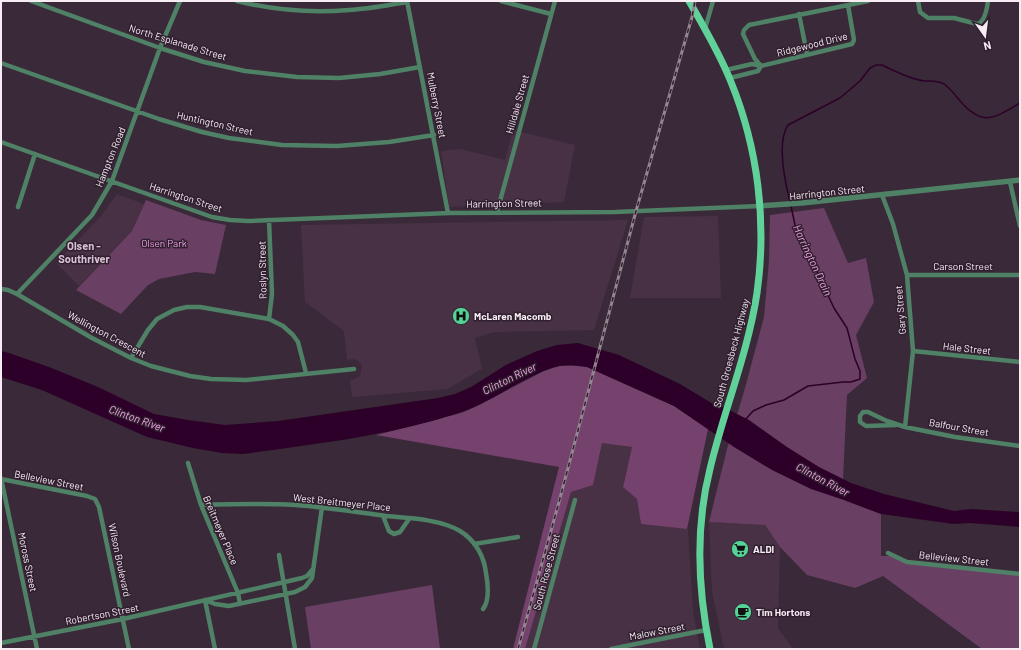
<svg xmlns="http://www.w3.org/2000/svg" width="1021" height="650" viewBox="0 0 1021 650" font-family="Barlow,sans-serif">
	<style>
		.built { fill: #483144 }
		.green { fill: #693f63 }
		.forest { fill: #75426e }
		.water { fill: #2c0028 }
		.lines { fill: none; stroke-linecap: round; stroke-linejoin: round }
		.stream { stroke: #2c0028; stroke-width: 1.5 }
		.minor { stroke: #4e8165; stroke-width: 4.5 }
		.tertiary { stroke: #4e8165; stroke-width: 5.5 }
		.primary { stroke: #61d19a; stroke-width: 7 }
		.rail-casing { stroke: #948591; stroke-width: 3 }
		.rail { stroke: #301f2e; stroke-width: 1.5; stroke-dasharray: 4.5; stroke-linecap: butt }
		.labels { text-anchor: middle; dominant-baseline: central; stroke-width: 3; stroke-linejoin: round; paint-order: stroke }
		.street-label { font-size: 10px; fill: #f7ebf4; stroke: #301f2e }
		.park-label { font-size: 10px; fill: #eea0e2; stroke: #301f2e }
		.poi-label { font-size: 10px; font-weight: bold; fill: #f7ebf4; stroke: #301f2e; text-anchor: start }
		.neighbourhood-label { font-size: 11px; font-weight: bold; fill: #d7c0d3; stroke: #301f2e }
		.water-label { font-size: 11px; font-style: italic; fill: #f4a5e8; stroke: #301f2e }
	</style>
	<rect width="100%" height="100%" fill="#3a2938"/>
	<path class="built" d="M513,130l62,15 -11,57 -115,5 -8,-56 19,-2 45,11z
		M117,194l27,10 -12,27 -53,55 -23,-23 45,-47z
		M718,216l3,82h-91l14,-81z
		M628,220l-34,110 -99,2 -20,6 7,31 -35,20 -95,8 -2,-16 10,-5 2,-10 -4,-5 -5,-2 -6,1 -3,-29 -39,-29 -4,-77z
		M602,442l30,5 -9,39 14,13 4,25 47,5 5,83 7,37h-175l46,-158 22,-6z
		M709,522l56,3 15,22 -2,81 15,21h-69l-12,-58z"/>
	<path class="green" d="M146,200l55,20 25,5 -11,49 -20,-2 -36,7 -11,6 -27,29 -45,-24 56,-59z
		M824,208l24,55 18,-5 8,44 -18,33 11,43 -20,17 -4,84 1,21 37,14v42h14l12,6 113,12v75h-38l-99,-73 -28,12 -48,-13 -27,-28 -15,-22 -56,-3 18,-73 18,-61 19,-71 5,-56 1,-46z
		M432,585l8,64h-129l-6,-42z"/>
	<path class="forest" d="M577,365l10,2 87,39 34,23 -21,100 -46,-5 -4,-25 -14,-12 9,-40 -30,-4 -9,42 -22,7 -46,157h-12l46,-182 -183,-32 40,-10 48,-13 17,-8 63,-33 15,-5z"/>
	<path class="water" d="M578,343l41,12 61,29 33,20 6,1 30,15 38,27 32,20 32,16 33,11 70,17 17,-2 49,3v15l-50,-4 -16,1 -73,-10 -37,-14 -33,-11 -39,-19 -38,-23 -60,-41 -87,-39c-9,-1 -18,-2 -27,-1 -23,4 -57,27 -79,38 -16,8 -32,12 -49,17 -61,17 -125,24 -189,33l-21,-1 -29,-5 -46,-11 -105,-47 -41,-13v-26l8,2 40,14 49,20 56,27 34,6 37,5 53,-4 160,-23 17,-4 16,-7 35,-22 31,-14 20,-6z"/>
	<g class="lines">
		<path class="stream" d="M790,202c-5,-20 -14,-59 -2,-77l52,-27 20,-17 10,-13 6,-3h6c12,6 24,12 37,15 8,2 18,0 25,4 6,4 12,12 17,18 22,25 34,16 59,1
			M745,420l8,-9 13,-6 18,-5 24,-14 35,-4h8l9,-3v-8l-5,-12 -8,-31 -13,-20 -39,-83 -4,-19"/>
		<path class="minor" d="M31,1l129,47 44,14 41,9 52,6 42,1 41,-4 40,-7
			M237,1c36,9 76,12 112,9 20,-1 39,-5 58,-8
			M407,1l41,212
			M501,1l50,13
			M918,1l2,11 8,6h26l23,6c8,-2 10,-15 11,-23
			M799,14l8,40
			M705,29l8,-28
			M1,63l158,56 43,13 27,6 53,7 55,1 52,-4 45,-7
			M761,66l-6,-7 -12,-25 1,-4 5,-5 119,-24
			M726,70l26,-6 9,2 91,-22 2,-4 -6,-35
			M730,78l28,-7 3,-5
			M1,142l211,75 18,3 18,1 202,-8 165,-1 145,-6
			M1010,182l10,44
			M882,195l11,29 14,51 6,76 -8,76
			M18,207l17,-53
			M497,212l58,-211
			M907,275h113
			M1,289l7,1 9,4 75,44 39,20 20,8 39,10 21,3 35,1 108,-11
			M17,294l75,-79 20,-34 48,-133 20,-47
			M269,319l3,-25 -3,-74
			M913,351l107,11
			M131,358l17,-28 9,-11 17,-9 13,-3h13l69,12 14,7 10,9 5,7 8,31
			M896,425l-30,1 -6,-4v-6l3,-4h5l19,9 18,6 50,10 65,9
			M188,463l13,42 37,88 2,11
			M1,478l36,171
			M1,479l86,17 8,3 4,8 30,142
			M201,505c31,-1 63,-2 94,0 30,2 60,7 91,11 22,2 54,3 74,15 15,9 24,25 26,42 2,11 4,27 -3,36
			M383,516l6,15 5,3 6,-2 9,-13
			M474,544l44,-7
			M888,553l19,9 10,1 103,11
			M279,555l16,94
			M205,600l10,4 14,2 66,-14 10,-5 7,-9 10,-71
			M205,600l10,49
			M1,643l122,-24 179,-41 5,-2 6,-7
			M534,649l41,-149
			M611,649l95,-19"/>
		<path class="tertiary" d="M760,206l42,-3 218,-23"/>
		<path class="primary" d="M689,1c15,26 31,53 42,81 27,66 36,140 26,211 -9,60 -33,117 -47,176 -15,59 -12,121 0,180"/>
		<defs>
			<path id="rail" d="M518,649l41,-147 77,-291 56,-194 3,-16"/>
		</defs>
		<use href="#rail" class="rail-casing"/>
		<use href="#rail" class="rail"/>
	</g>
	<defs>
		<symbol id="hospital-disc" viewBox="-11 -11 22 22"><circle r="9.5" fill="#53d396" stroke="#301f2e"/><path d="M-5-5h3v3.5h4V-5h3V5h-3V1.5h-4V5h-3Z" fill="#111"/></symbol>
		<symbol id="supermarket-disc" viewBox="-11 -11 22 22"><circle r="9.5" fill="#53d396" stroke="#301f2e"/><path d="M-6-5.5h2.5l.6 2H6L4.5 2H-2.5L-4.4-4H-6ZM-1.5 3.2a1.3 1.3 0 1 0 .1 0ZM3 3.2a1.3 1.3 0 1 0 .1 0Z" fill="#111"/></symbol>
		<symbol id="cafe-disc" viewBox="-11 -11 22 22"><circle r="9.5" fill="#53d396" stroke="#301f2e"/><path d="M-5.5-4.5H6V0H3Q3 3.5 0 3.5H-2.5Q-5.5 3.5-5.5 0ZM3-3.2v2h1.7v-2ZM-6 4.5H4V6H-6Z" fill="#111"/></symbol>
	</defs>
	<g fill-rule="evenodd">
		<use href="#hospital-disc" x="451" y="306" width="20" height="20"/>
		<use href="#supermarket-disc" x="730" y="539" width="20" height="20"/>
		<use href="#cafe-disc" x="733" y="602" width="20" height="20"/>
	</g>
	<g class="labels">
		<g class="street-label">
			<text transform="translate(178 42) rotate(17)">North Esplanade Street</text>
			<text transform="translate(812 44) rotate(-14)">Ridgewood Drive</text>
			<text transform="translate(517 104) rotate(-74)">Hilldale Street</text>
			<text transform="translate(437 105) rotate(79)">Mulberry Street</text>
			<text transform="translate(215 123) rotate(13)">Huntington Street</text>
			<text transform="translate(110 157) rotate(-68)">Hampton Road</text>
			<text transform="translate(827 192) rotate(-6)">Harrington Street</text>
			<text transform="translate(186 197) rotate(18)">Harrington Street</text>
			<text transform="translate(504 203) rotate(-1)">Harrington Street</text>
			<text x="963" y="266">Carson Street</text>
			<text transform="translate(262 270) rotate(-91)">Roslyn Street</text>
			<text transform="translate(900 310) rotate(-95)">Gary Street</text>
			<text transform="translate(107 334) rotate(28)">Wellington Crescent</text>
			<text transform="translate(967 348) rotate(6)">Hale Street</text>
			<text transform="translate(731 353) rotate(-75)">South Groesbeck Highway</text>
			<text transform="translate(959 427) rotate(10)">Balfour Street</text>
			<text transform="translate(49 480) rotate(11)">Belleview Street</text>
			<text transform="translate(342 502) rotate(6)">West Breitmeyer Place</text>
			<text transform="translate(221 530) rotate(67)">Breitmeyer Place</text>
			<text transform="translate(954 558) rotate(6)">Belleview Street</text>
			<text transform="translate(120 560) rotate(78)">Wilson Boulevard</text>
			<text transform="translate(28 562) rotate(78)">Moross Street</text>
			<text transform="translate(546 572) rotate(-75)">South Rose Street</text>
			<text transform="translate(102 614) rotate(-11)">Robertson Street</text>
			<text transform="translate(657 631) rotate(-11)">Malow Street</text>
		</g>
		<g class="park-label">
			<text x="164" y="243">Olsen Park</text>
		</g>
		<g class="poi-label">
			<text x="474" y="316">McLaren Macomb</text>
			<text x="753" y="549">ALDI</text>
			<text x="756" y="612">Tim Hortons</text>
		</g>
		<g class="neighbourhood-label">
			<text x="84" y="245">Olsen -<tspan x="84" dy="13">Southriver</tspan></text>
		</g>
		<g class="water-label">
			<text transform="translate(813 260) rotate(65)">Harrington Drain</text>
			<text transform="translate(509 378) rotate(-26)">Clinton River</text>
			<text transform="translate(137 418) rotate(20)">Clinton River</text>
			<text transform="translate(823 479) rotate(28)">Clinton River</text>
		</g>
	</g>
	<rect width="1021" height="650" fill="none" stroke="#f7ebf4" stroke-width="4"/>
	<g transform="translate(985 36) rotate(166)" stroke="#301f2e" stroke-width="3" paint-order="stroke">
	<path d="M0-3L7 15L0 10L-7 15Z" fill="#f7ebf4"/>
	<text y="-6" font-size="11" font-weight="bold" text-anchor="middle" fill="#f7ebf4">N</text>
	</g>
</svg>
